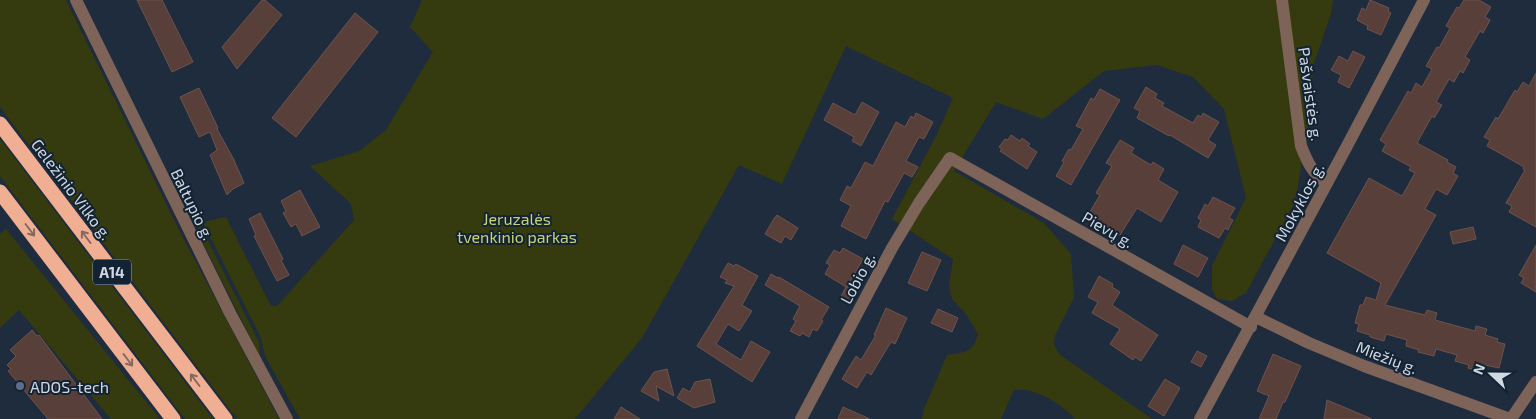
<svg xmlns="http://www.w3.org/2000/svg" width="1536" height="419" viewBox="0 0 1536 419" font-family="'Exo 2',sans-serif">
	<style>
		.green { fill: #353b0e }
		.building { fill: #593f39; stroke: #6e534c }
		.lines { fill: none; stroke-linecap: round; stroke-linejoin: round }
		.minor { stroke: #7e6358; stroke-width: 12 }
		.highway { stroke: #f0af93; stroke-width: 15 }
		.oneway { stroke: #826963 }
		.service-dot { fill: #5c6f8a; stroke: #142333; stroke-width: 2 }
		.labels { text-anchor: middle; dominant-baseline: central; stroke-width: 4; stroke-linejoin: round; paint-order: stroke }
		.shield { fill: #142333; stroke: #97a2ae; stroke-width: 1 }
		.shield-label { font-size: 15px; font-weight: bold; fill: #cfd8e3 }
		.street-label { font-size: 16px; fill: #cfd8e3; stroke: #142333 }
		.park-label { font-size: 16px; fill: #c6d378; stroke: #142333 }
		.poi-label { font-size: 16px; fill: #cfd8e3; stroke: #142333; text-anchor: start }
	</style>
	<rect width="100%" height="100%" fill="#1e2c3e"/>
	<path class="green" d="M0,0h66l114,232 99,187h-42l-237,-312z
		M422,0h911l-2,14 -18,52 -3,49 -15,87 -49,91 -14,8 -15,-2 -5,-10v-23l34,-68 -22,-89 -31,-32 -36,-12 -53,6 -61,48 -47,-17 -42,69 90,52 27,31 3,43 -19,38 -1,9 5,10 93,65h-77c-11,-13 -32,-26 -49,-29 -3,-1 -8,0 -12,0l-13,29h-79l2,-10 23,-54c18,-3 26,-2 31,-21l-12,-20 -14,-15 -3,-13 4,-27 -61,-40 44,-83 17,-38 -107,-52 -64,138 -43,-19 -97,173 -67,81h-275l-35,-63 -4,-18 -57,-113 3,-4 19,-4 45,89h6l77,-86 -3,-16 -41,-38 49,-15 27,-21 47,-78 -23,-25z
		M0,139l213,280h-28l-185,-243z
		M200,225l59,117 1,15 -63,-126z
		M6,229l154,190h-49l-92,-109 -19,18v-94z"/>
	<path class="building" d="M137,0h25l31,62 -21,10z
		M262,0h3l17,15 -45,54 -15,-22z
		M1370,0l19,8 -1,3 3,2 -10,22 -14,-6 1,-3 -11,-6 5,-12 4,2z
		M1464,0h15l12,7 -6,10 5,3 -7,13 -3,-2 -15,26 5,3 -7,13 -3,-2 -6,11 -5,-3 -13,23 6,3 -8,13 -2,-2 -15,27 31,17 -1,2 9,5 -3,6 5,3 -11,19 -11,-6 -11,20 11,6 -51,90 40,10 2,-5 10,3 -2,7 40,11 1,-5 11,3 -2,6 13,4 -1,3 8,2 -6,24 -14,-3 -2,7 -15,-4 1,-3 -14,-4 2,-6 -21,-6 -2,7 -16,-4 1,-2 -13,-4 1,-6 -21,-6 -2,7 -14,-4v-2l-13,-4 2,-7 -4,-1 5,-18h3l3,-8 10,3 5,-17 -54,-30 42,-75 33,18 13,-23 -6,-3 2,-3 -29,-16 4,-7 -6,-4 28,-49 3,2 5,-10 6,4 10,-18 -6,-3 11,-19 2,1 11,-20 -4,-2 11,-19 2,1z
		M355,13l23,19 -82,105 -24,-19z
		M1353,51l12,6 -16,31 -11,-6 3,-7 -10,-5 8,-14 9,5z
		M1536,73v154l-27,-15 3,-6 -6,-3 19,-33 -2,-1 1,-2 -37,-21 3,-6 -6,-3 12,-20 2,2 17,-29 2,2 6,-10 6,4z
		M1146,87l11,7 -2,4 9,5 -2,3 31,17 5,-8 3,2 2,-4 16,9 -11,18 8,5 -8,13 -38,-23 -1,1 -32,-18 3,-7 -6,-3z
		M199,88l19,40 -1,1 16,29 11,25 -11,6 -6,6 -17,-40 7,-5 -7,-18 -11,5 -19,-40z
		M1100,89l20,11 -49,85 -15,-9 8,-14 -2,-1 7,-12 2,1 12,-21 -7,-3 15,-28 3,2z
		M862,102l17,10 -18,34 -9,-5 2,-4 -30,-17 9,-17 22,12z
		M916,113l17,9 -9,17 -5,-2 -13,24 12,6 -6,10 -8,-4 -16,29 -3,-1 -19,38 -25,-13 10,-20 -11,-6 7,-14 4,2 14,-26 8,4 23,-44 9,5 6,-11 3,2z
		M1011,135l9,6 2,-3 8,6 -2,2 9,6 -10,17 -27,-18 2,-2 -3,-2 6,-8 3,1z
		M1120,140l14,8 -3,5 20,12 2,-3 11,7 -6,11 20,12 -17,30 -24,-14 -17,27 -32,-20 12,-20 -4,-2 16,-27 -6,-3z
		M300,190l20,37 -18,9 -6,-12 -5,3 -8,-14 3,-2 -5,-10z
		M1213,197l22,11 -6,10 4,2 -5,10 -3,-2 -6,10 -21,-11 3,-7 -3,-2 7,-14 3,2z
		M260,213l23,46 -2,1 8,15 -12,6 -23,-45 2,-1 -7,-16z
		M777,215l21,13 -7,12 -6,-4 -4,7 -16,-9 10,-17h1z
		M1473,227l3,12 -23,5 -3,-12z
		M1183,245l25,13 -10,19 -24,-13z
		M1536,245v47l-15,-9 3,-5 -5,-3z
		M843,248l20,11 -16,28 9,5 -6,10 -9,-6 5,-9 -21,-13 5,-9 -4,-2 8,-13 6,3z
		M922,252l19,8 -14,31 -19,-8z
		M728,263l6,3 2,-2 22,12 -16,29 10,6 -13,20 -11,-7 -12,20 25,16 10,-19 19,11 -18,30 -55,-36 37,-60 -9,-3 2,-3 -7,-3z
		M771,274l7,4 1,-1 50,30 -8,13 2,1 -6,10 -4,-2 -4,8 -7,-4 -2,3 -10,-5 6,-10 -3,-2 7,-13 -35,-21z
		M1099,276l14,8 -1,3 8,5 -8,13 46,30 -17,26 -6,-4 -2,3 -23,-16 10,-15 -28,-16 6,-11 -10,-5z
		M886,308l21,10 -12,26 -4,-2 -20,33 -4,-3 -10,16 -15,-9 14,-23 5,4 15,-25h-2z
		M938,309l20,9 -6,14 -21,-9z
		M32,330l5,6 2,-1 63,84h-54l-40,-48 3,-2 -4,-4 9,-9 -6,-6z
		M1197,351l10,5 -6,11 -10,-5z
		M1273,354l28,12 -16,36h-2l-7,17h-17l10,-23 -12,-5z
		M667,369l7,27 -18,-10 3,15 -18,-10 13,-19z
		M710,379l5,23 -21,6 -17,-10 6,-10 7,4 5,-10z
		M1165,379l15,9 -16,28 -16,-10z
		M1327,400l45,19h-48z
		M621,407l19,12h-26z
		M843,407l27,12h-32z"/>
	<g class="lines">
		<path class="minor" d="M76,0l154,313 57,106
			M1282,0l19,146c6,15 12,29 26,37
			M1256,317l53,26 55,23 146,53
			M801,419l91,-171 27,-45 31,-45 301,169
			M1200,419l147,-273 77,-146
			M1511,419l25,-37"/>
		<path class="highway" d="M0,124l225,295
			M0,192l173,227"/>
	</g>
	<defs><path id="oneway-shaft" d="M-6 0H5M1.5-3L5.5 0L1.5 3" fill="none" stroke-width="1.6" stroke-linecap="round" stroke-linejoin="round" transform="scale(1.25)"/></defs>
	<g class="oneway">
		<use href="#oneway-shaft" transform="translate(30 230) rotate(53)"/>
		<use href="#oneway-shaft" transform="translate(86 237) rotate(-127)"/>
		<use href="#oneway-shaft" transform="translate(128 360) rotate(53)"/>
		<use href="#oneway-shaft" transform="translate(195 380) rotate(-127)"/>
	</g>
	<circle class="service-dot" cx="20" cy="386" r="5"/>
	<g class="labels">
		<rect class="shield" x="93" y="259.5" width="38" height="25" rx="4"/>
		<g class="shield-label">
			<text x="112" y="272">A14</text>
		</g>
		<g class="street-label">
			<text transform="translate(1311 94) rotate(82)">Pašvaistės g.</text>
			<text transform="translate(72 189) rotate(53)">Geležinio Vilko g.</text>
			<text transform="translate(1299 202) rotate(-62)">Mokyklos g.</text>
			<text transform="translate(193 204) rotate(64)">Baltupio g.</text>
			<text transform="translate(1108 229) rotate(30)">Pievų g.</text>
			<text transform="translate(857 278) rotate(-62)">Lobio g.</text>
			<text transform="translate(1387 357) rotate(21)">Miežių g.</text>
		</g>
		<g class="park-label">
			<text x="517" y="218">Jeruzalės<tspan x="517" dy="18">tvenkinio parkas</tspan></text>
		</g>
		<g class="poi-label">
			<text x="30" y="386">ADOS-tech</text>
		</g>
	</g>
	<g transform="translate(1491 374) rotate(292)" stroke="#142333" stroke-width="4" paint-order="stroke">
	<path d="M0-4L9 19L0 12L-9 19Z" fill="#cfd8e3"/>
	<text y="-8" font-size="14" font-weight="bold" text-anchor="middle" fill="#cfd8e3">N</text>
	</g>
</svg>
